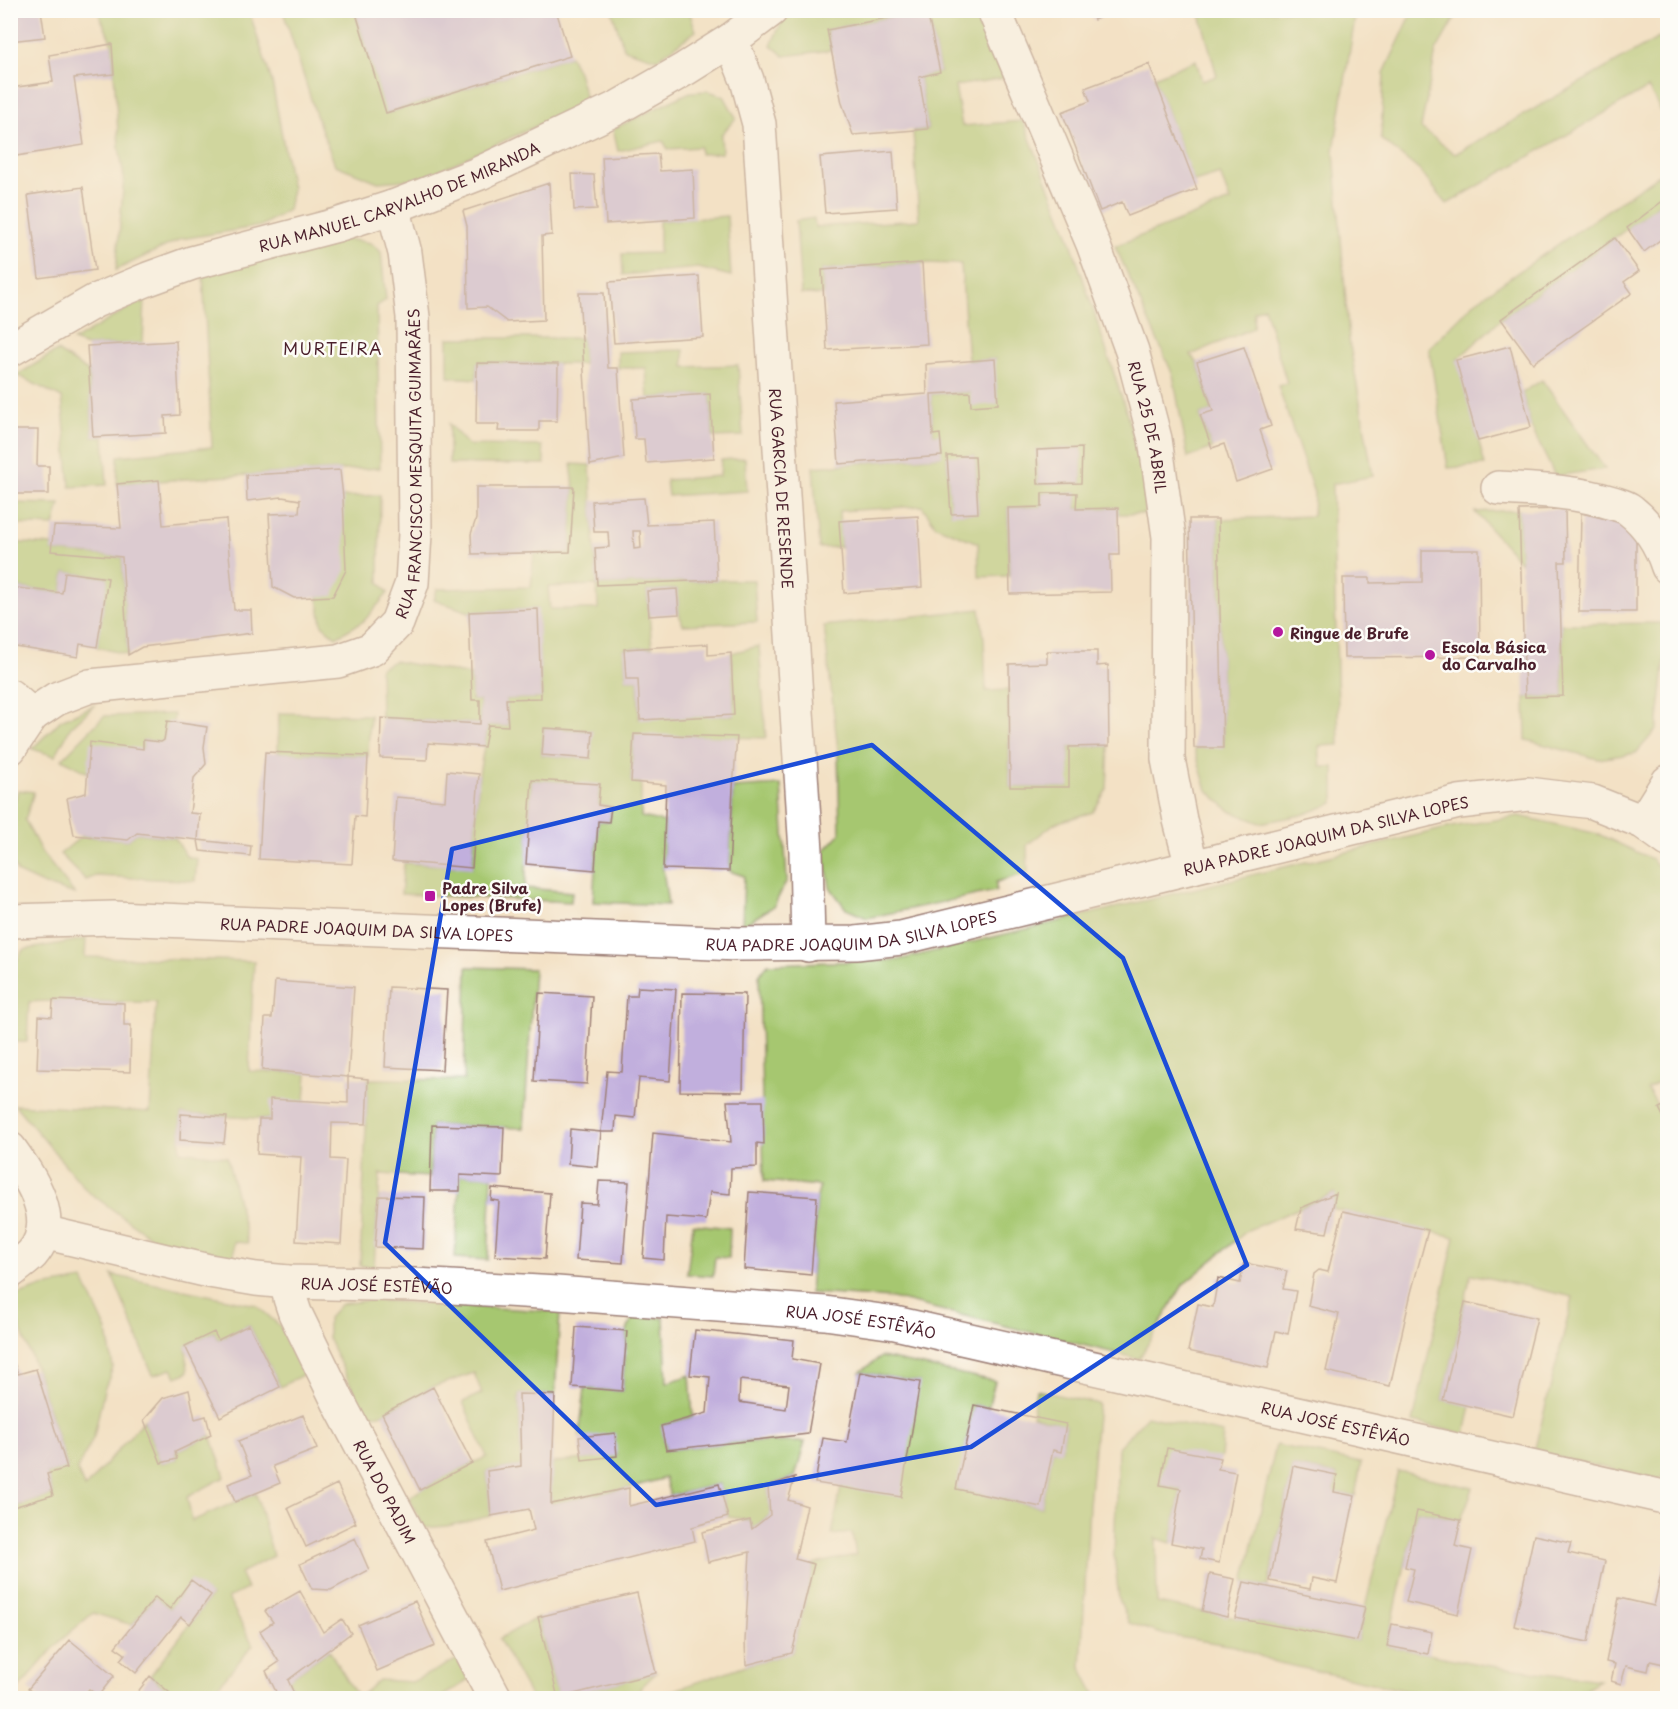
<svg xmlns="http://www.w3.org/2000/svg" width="1678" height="1709" viewBox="0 0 1678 1709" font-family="'Playpen Sans',sans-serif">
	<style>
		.green { fill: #a6c76f; stroke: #78734d; stroke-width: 1.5; fill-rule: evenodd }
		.building { fill: #c1afdd; fill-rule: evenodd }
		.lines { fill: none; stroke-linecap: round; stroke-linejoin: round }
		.street-casing { stroke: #9e8078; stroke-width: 36 }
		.secondary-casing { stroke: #9e8078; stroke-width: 36 }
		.street { stroke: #fff; stroke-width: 33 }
		.secondary { stroke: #fff; stroke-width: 33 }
		.marked { fill: none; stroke: #1d4ed8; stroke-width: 4.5; stroke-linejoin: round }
		.poi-dot { fill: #b5179e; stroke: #fdfcf7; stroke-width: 2 }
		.labels { text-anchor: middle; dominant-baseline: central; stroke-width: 5; stroke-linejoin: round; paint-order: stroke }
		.street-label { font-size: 15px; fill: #4a1f2b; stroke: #fdfcf7 }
		.poi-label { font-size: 15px; font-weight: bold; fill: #4a1f2b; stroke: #fdfcf7; text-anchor: start }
		.neighbourhood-label { font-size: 16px; letter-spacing: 1.5px; fill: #4a1f2b; stroke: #fdfcf7 }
	</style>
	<rect width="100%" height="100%" fill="#fdfcf7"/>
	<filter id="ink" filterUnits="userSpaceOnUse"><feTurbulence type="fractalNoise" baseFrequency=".0167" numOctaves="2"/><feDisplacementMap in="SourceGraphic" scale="12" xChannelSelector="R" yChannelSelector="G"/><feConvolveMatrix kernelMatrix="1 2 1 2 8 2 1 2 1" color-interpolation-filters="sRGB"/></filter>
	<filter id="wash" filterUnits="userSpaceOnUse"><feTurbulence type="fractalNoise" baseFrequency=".008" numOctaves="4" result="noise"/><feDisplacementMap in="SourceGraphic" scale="24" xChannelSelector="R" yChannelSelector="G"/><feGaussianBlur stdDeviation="1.35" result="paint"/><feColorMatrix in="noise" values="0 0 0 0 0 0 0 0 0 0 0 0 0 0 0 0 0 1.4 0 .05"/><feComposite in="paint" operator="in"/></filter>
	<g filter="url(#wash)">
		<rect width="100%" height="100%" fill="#f3e1c5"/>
		<path class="green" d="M98,11h151l23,71 20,107 -4,21 -27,16 -80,13 -65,31 8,-92 -5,-31 -7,-103z
			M283,11h72l32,102 183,-57 8,16 9,31 -167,76 -42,3 -43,-17 -19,-50z
			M612,11h77l7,20 -39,28 -33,-10z
			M797,11h175l33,67 -50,8 7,40 61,-5 46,115 55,168 21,77v33h-27l-1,-6 -41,1v-16h-34v14l-34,1 1,68 -30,1 -1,-34 -42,-17 -14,-20 -83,5 2,36 -22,1 -6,-81 128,-11 -1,-21h-7l-2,-41 39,-2 25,-33 -27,2 -7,-97 -39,-1 -100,7 1,25 -22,-1 -5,-73 18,-3 1,9 104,-7 -6,-89 15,-2 -9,-52 21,-5 -13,-61 -21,3 -79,16 4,20 -47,6 -13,-11 12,-26zM1081,448v35l-43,1 -1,-34zM975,456l3,57h-27l-4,-56z
			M1199,11h157l-22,140 15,189 24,136 -41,8 7,261 -20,1 2,21h13v36l-32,12 -42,8 -30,-12 -23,-21 -13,-42 29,-1 -5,-228 95,-3 1,-23 -36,-107 9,-3 -23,-76 -10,4 -1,17 -62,27 6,7 16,49 -13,4 12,33 -24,10 -15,-83 -58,-129 115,-45 -10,-27 -26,8 -40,-105 42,-17 6,21 15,-5z
			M1413,11h46l-23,40 -15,77 34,26 212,-121v88l-19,-33 -201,116 -27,-33 -39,-32 3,-66z
			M708,91l16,5 12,22 -15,17 1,18 -22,1v-7l-32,2 -5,-8 -45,10 -5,-22 77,-37z
			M1667,169v28l-52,41 -114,81 -44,41 28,105 -37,3 -19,-120 46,-46z
			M727,216l4,60 -33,-8 -75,7 -1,-21 37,-1v-32z
			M347,239l24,4 10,9 5,48 -9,6 3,162 -166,9 -97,7 1,-28 94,-9 -9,-173z
			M145,298l-2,45 -56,3 -14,-5z
			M448,338h134l2,26 -107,-1v16l-29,-2z
			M684,350v17l54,-2 5,71 -30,1 -3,-43 -62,4 -2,-30h-28v-16z
			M57,351l32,21 4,65h11l3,48 -37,2 -8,-89 -45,-23z
			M1542,380l63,89 -50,7 -24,-49 -9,-34z
			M449,424l19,21 74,1 3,18h-96z
			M745,458l2,33 -79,5 -2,-16 54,-4 1,-16z
			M571,464l19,1 7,120 120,-5h37l3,42 -74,3 -4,-11 -2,-25 -30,2 5,56 -28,2 2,30h12l1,40 95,-4 -3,-62 28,-7 7,92 -132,-3 -3,46 10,2v34l24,5 -2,47 5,36 -75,-3 5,-81 11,1 2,-15 -13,-2 2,-20 -68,-5 -7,108 47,4 -1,10 -170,-8 3,-31 68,4 7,-93 9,-49 20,1 -2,-27 35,-1 -4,-89 -68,3 -35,-12 3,-11 94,-2 3,-33 36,-2 4,-65zM597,585l1,24h-48l-2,-22zM544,728l48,3 -1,28 -49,-4z
			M380,495l-1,87 9,11 -24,28 -28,16 -14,-12 -4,-28 25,-100z
			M11,503l49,1 -6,22 -43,-2z
			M1519,510l2,53 -46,-51z
			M10,542l42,3v6l70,6 6,98 -31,-8 10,-69 -42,-6 -3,21 -51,-6z
			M980,609l4,30 2,52 22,-1 2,97h58l1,-40 40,-1 -2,43 -14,23 -38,11 -28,22 1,28 -32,9v9l-129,27 -21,-9 -16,-22 -6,-36 16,-17 -2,-83 -14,-125z
			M1662,623l3,36 -8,70 -21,24 -38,6 -72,-19 -1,-43 38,-1 -2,-72z
			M394,661l77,14 1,25h8v24l-99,-6 -1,-50z
			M95,705l-24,22 -16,29 -23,-7 29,-29z
			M279,713l91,2 -2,41 -90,-3z
			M174,714l-1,8h-6l-3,18 -3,2 -18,-2v9l-55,24 -26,-14 42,-43z
			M781,785l6,95 -13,26 -32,20 2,-50 -15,-5 4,-83z
			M18,790l16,2 -9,28 17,33 33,41 -33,-10 -24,-11 -7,-12v-47z
			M1519,816l79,18 54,25 16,19 -1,200 -20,11 12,19 8,18v345l-7,9 -126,-28 39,-155 -102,-23 -28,126 28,6 -6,28 -52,-12 42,-185 -122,-28 2,-16 -87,37 -65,55 -44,74 -247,-61 -82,-5 7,-96 3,-11 -56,-5 -5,-206 9,-11 130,-4 553,-133z
			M137,833l38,5 11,18 11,3 -2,22 -99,-5 -10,4 -26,-26 22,-18 46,4z
			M86,939l-1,18 169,4 -5,110 58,2 -2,28 -35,18 -89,-5 -1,37 47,6 21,86 -14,-1v15l-82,-19 -65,-47 -72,-86 135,7 6,-110c-43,1 -85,-3 -127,0l-2,40h-16v-71l12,-21z
			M467,967l67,2 -10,159 -92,-3 -2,52 -50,-3 -6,93 -14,-1 8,-187 96,1z
			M460,1175l32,1 -4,84 -33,-2z
			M693,1224l37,4 -1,30 -14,-1 -2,19 -26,-2z
			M112,1275l144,30 25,22 25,46 -26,14 -31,-62 -31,15 -4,-8 -28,14 2,26 -12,5 -4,-8 -19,6z
			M83,1280l24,51 6,37 -9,22 -10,46 -17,34 8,18 59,-68 17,43 16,-4 -2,-7 36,-17 14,42 -38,20 5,24 64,-28 17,63 -33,17 7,16 -19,9 25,47 -45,53h-32l-26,-22 61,-80 -20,-15 -21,28 -15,-12 -23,28 -39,-12 -33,28 -48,55 -1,-3v-185l42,-13 -6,-21 20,-7 -31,-98 -25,-64 -1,-7 32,-11z
			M371,1300l189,12 -5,83 -36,-1 2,72 -34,5 4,45 -44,10 -23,2 -15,-30c23,-17 51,-30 78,-41l-24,-55 19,-9 -8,-20 -41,14 -51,27 -17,1 -37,-77v-20l13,-14z
			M633,1316l31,2 3,65 23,-8 3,42 -31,9 4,24 71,-8h68l-10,35 -27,9 2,29 -18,14 -2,-9 -22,-3 -9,-33 -49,12 -5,-18 -36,10 -78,16 1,-41 65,-8 -38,-18 6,-49 37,3 5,-60z
			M881,1357l114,24 -7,27 -14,-3 -17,84 84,18 12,-57 8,1 5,-26 -34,-9 4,-26 62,14 -9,102 -8,161 16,31h-424l-5,-6 78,-27 46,-12 22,-89 42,-9 -4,-22 -20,2 9,-48 78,-105 -59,-10z
			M1147,1416l76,17 -2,25 -61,27 21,4 -10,54 -15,-5 1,65 200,38 41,-170 75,17 -12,32 -44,-9 -30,135 97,19 116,15 -31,18h-129l-165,-36 -40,-16 -70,-11 -36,-12 -10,-24 -5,-44 4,-108z
			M1276,1445l85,18 -6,33 -21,-4 3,-17 -44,-9 -25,121 -24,-5z
			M538,1617l20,80 98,-24 -26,25h-99l-32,-59z
			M329,1650l29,48 21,-18 33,2 46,-23 11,21 -29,18h-144l-8,-18z"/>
		<g id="blocks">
			<path class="building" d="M10,10h31l4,27 -35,4z
				M355,10h201l14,46 -184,57z
				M1090,10h25l-21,10z
				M927,11l13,61 -21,5 9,52 -75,6 -11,-32 -15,-73 79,-16z
				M112,44l2,30 -40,4 10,67 -74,12v-69l43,-6 -4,-27z
				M1149,64l48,125 -69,27 -6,-14 -22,9 -38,-99 28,-11 -5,-13z
				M893,151l4,57 -72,5 -5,-56z
				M658,154l2,17 33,-2 2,49 -89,6 -4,-67z
				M572,174l22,1 3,34 -23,1z
				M549,183l3,52 -10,1 2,84 -37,2 -20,-15 -19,1 -1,-82 -4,-15z
				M83,187l12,83 -56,8 -11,-83z
				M1668,197v45l-4,-5 -20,15 -17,-24z
				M1615,238l24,33 -15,11 8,11 -99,70 -32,-44z
				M922,263l5,81 -100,6 -5,-80z
				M699,276l4,61 -89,6 -5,-61z
				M579,293h25l4,75h10l6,90 -34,7z
				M176,341l4,74 -15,1 1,17 -73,4 -6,-91z
				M1510,346l21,81 -53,14 -22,-81z
				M1244,347l27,79 -11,4 13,39 -37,13 -12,-38 -12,4 -12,-33 13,-4 -16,-49z
				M995,359l3,45 -27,2 -1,-14 -39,2 2,41 7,-1 2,22 -103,8 -5,-63 93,-7 -1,-30z
				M477,363l81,1 -1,57h-18v10h-41l1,-7h-23z
				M710,394l4,64 -68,5 -2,-24h-9l-2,-40z
				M10,430h28l-1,36h12v28h-39z
				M1082,448l-1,35 -43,1 -1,-34z
				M947,456h28l3,57 -27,1z
				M340,470l3,27 3,73 -13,26 -39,2 -21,-11 -4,-73 30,-1 1,-13 -18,-3 -35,4 -1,-26z
				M159,480l4,45 63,-6 8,91h17l1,23 -110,14 -14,8 -6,-98 -71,-6 3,-25 67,2 -4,-44z
				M476,487h98l-4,65 -98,2 -1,-20 5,-15z
				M1042,493h35l-1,16 42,-1 1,47h-9l1,37 -101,2 -2,-86 34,-1z
				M644,498l3,27 67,-3 3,58 -120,5 -2,-37 14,-1 -1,-15h-14l-2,-31zM633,531h7l1,17 -7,1z
				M1565,509l1,53h-7l4,134 -38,1 -6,-187z
				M1581,513l38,9 17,11v79h-57z
				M918,516l4,71 -78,6 -5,-72z
				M1189,519h29l5,229h-29z
				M1422,550h57l1,107 -136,1 -1,-80h27v5l52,-1z
				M65,572l43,6 -11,69 -17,-3 -2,13 -68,-11v-59l52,6z
				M677,589l2,25 -30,2 -2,-25z
				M538,609l3,89 -35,1 2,27 -20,-1 -4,22 -56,-4 -1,17 -47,-2 1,-40 99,6v-24h-8l-3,-88z
				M708,644v11l23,-2 3,62 -94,5 -2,-41h-12l-2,-30z
				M1047,651h50v15l11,-1 1,81 -40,1v40h-59l-1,-123 38,-1z
				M167,721l40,6 -3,20 2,17 -12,14 -4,35 10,1 -2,26 -61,-7 -9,7 -54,-5 -7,-37 19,-5 4,-51 53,7v-9l18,2 3,-2z
				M544,728l49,3 -2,28 -49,-4z
				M634,734l103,3 -4,51 -4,83 -66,-2 3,-84 -35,-3z
				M265,752l103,4 -3,61 -10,-1 -3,48 -93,-5z
				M447,771l32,3 -7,94 -80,-7 4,-64 49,4z
				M532,780l68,4 -2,21 13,2 -2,15 -11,-1 -3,49 -69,-6z
				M198,840l53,6 -1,10 -50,-5z
				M275,981l79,6 -6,90 -86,-7 3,-52h7z
				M389,987l58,3 -5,80 -57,-3z
				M638,987l38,2 -6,92 -31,-3 -4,40 -19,-2 -1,16h-14l6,-61 15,1 5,-76h10z
				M539,993l53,3 -5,88 -53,-3z
				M682,993l63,1 -2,98 -63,-1z
				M53,1000l71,3v22h7l-1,47 -93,-3 2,-53 13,1z
				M348,1077l20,2 -2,45 -34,-1 -1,36 15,1 -5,84 -45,-3 5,-84 -44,-3 2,-35h11v-20l78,4z
				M727,1101h36l1,43 -7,-1v24l-26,1 -1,26 -20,-2 -4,28 -40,-3 -2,43 -21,-2 10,-125 78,9z
				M1668,1104v22l-9,-18z
				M181,1114l46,3 -3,26 -44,-3z
				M432,1125l72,2 -2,50 -42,-2v16h-30z
				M570,1129l31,3 -3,35 -30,-3z
				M599,1181l30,1 -6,81 -47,-3 4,-57 17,1z
				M492,1188l58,5 -5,66 -50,-3 4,-55 -8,-1z
				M749,1192l68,5 -6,78 -67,-6z
				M1336,1193l-9,40 -31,-4 5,-21z
				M379,1196l46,1 -2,52 -48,-2z
				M1343,1211l85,19 -17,63 -21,93 -64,-15 13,-57 -31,-8 6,-32 5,-4 9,2z
				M1244,1263l43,8 -4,18 13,2 -8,43 -12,-3 -8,37 -80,-17 10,-47 15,3 5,-29 22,5z
				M1465,1302l72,16 -24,98 -70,-16z
				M249,1325l31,62 -60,30 -35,-71 29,-14 4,8z
				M576,1327l51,4 -5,60 -50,-4z
				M695,1330l99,10 -2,19 28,5 -12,70 -142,16 -5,-24 46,-13 3,-36 -20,-2zM740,1380l49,5 -3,24 -47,-7z
				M10,1351l8,23 18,-5 31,99 -20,6 6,21 -43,13z
				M860,1372l60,10 -19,115 -86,-14 8,-45 24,4z
				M433,1387l39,76 -52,27 -38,-76z
				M189,1390l6,29 11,-3 5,19 -36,17 2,7 -16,4 -17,-43 19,-22z
				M519,1394l36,1 -4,109 78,-16v18l90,-22 9,33 -36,10 3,14 -196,50 -12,-49 47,-12 -5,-21 -38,7 -4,-45 34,-5z
				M974,1405l92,19 -5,28 -8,-2 -12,57 -85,-18z
				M303,1415l14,34 -44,17 7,17 -45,19 -7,-18 24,-9 -14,-34z
				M615,1433l2,23 -35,4 -3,-23z
				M1167,1448l54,10 -3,11 18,3 -17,91 -19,-4 2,-10 -31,-6 10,-54 -21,-4z
				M1293,1466l44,9 -3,17 21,4 -18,87 -25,-5 -2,11 -40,-8z
				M795,1477l-7,23 19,6 -12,53 19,5 -22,89 -46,12 -1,-23 5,-90 -42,10 -6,-30 48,-12 2,9 18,-14 -2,-29z
				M337,1484l19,39 -50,24 -18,-39z
				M1417,1511l44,9 -6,26 17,4 -14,64 -52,-12 8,-33 -9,-2z
				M1534,1535l37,8 -3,10 37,8 -17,81 -74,-16z
				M355,1538l14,32 -38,20 -19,-1 -12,-25z
				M1664,1561l4,1v103l-18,-4 -2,10 -22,-5 -5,18 -10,-3 4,-17 -9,-2 13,-64 35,8z
				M1210,1574l25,5 -8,38 -25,-6z
				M191,1580l20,15 -21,29 -9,-7 -45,56 -16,-13 5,-6 -10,-7 40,-50 15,12z
				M1244,1582l121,25 -8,34 -122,-23z
				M300,1591l23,41 19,-13 9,14 -63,47 8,18h-17l-13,-27 13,-9 -19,-31 13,-9 -8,-11z
				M637,1593l19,80 -98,25 -20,-81z
				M415,1601l20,45 -58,25 -19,-46z
				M1392,1624l40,8 -4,22 -41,-8z
				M70,1640l44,36 -16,20 -9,-7 -8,9h-41l-12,-9z
				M150,1676l26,22h-43z"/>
		</g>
	</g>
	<g filter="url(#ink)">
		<use href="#blocks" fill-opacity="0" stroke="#9e8078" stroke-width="1.5"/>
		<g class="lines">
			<defs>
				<g id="street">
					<path id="s1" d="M994,10l99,234 39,107 23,88 14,98 -1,222 12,61 12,47"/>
					<path id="s2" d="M731,40l16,40 12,44 47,727 2,94"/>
					<path id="s3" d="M10,350l85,-49 53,-22 44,-16 145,-38 56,-18 87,-34 137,-65 68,-39 46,-29 40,-30"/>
					<path d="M1498,488c39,2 78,3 115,15 6,2 12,3 17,7 18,14 31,35 38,57"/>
					<path d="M10,696l22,19 -22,33"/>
					<path id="s4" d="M32,715l24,-16 34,-13 248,-25 34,-12 25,-26 15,-40 3,-49 -2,-217 -8,-64 -12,-46"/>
					<path d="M1643,822l25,-40"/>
					<path id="s5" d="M43,1232l166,39 47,8 32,3 127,3 142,8 268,20 70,10 773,175"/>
					<path id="s6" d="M288,1282l2,16 5,15 44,90 156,295"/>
				</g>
				<g id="secondary">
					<path id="s7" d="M10,921l104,-3 624,26 118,-1 45,-5 558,-136 69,-8 65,8 50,20 25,18"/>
					<path d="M10,1149c20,28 51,72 22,105 -6,6 -15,12 -22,18"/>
				</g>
			</defs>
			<use href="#street" class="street-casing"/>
			<use href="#secondary" class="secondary-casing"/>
			<use href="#street" class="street"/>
			<use href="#secondary" class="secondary"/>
		</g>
	</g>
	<path d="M0 0H1678V1709H0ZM872,745l251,213 124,307 -276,182 -315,58 -271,-262 67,-394z" fill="#f3e1c5" fill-opacity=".55" fill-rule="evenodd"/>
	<path class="marked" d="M872,745l251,213 124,307 -276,182 -315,58 -271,-262 67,-394z"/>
	<g class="poi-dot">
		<circle cx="1278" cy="632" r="6"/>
		<circle cx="1430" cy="655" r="6"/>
		<rect x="424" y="890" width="12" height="12" rx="3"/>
	</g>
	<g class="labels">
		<g class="street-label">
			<text stroke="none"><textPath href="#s3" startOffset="420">RUA MANUEL CARVALHO DE MIRANDA</textPath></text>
			<text stroke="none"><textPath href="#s1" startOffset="446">RUA 25 DE ABRIL</textPath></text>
			<text stroke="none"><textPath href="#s4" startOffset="548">RUA FRANCISCO MESQUITA GUIMARÃES</textPath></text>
			<text stroke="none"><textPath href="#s2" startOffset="454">RUA GARCIA DE RESENDE</textPath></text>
			<text stroke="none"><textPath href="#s7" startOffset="1329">RUA PADRE JOAQUIM DA SILVA LOPES</textPath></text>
			<text stroke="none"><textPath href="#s7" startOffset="843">RUA PADRE JOAQUIM DA SILVA LOPES</textPath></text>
			<text stroke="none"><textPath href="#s7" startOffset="357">RUA PADRE JOAQUIM DA SILVA LOPES</textPath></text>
			<text stroke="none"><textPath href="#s5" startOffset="339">RUA JOSÉ ESTÊVÃO</textPath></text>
			<text stroke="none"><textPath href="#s5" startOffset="825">RUA JOSÉ ESTÊVÃO</textPath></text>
			<text stroke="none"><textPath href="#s5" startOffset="1311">RUA JOSÉ ESTÊVÃO</textPath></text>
			<text stroke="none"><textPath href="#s6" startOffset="232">RUA DO PADIM</textPath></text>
		</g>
		<g class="poi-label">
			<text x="1290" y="632">Ringue de Brufe</text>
			<text x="1442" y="646">Escola Básica<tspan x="1442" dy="17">do Carvalho</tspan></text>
			<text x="442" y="887">Padre Silva<tspan x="442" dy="17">Lopes (Brufe)</tspan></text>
		</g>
		<g class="neighbourhood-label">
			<text x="333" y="348">MURTEIRA</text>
		</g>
	</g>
	<rect width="1678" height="1709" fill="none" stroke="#fdfcf7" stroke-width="36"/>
</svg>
